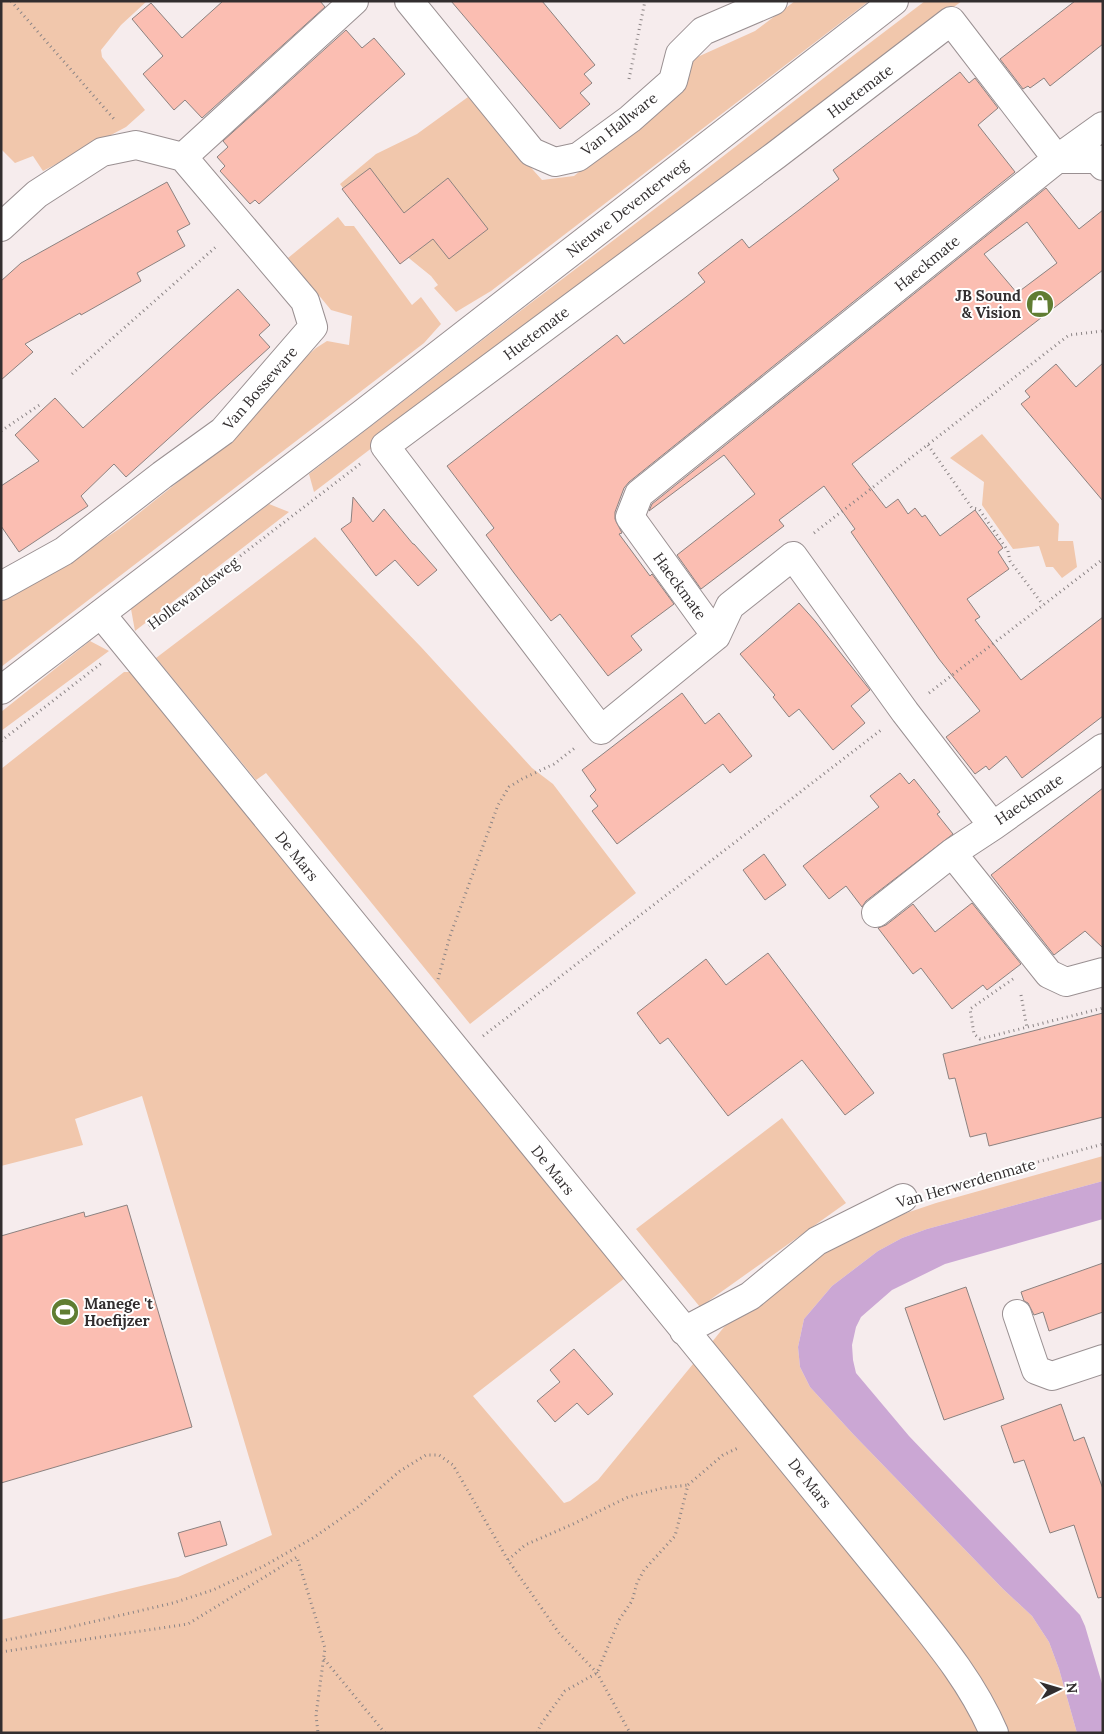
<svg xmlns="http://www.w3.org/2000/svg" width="1104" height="1734" viewBox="0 0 1104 1734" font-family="Lora,serif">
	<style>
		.green { fill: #f1c7ac }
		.water { fill: #cba7d4 }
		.building { fill: #fbbeb2; stroke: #8c8280; fill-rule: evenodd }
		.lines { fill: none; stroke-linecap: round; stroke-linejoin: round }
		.minor-casing { stroke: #9a9092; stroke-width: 30 }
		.secondary-casing { stroke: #9a9092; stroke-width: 30 }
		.path { stroke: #8b8485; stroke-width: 3; stroke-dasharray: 1 4; stroke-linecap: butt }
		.minor { stroke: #fff; stroke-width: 28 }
		.secondary { stroke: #fff; stroke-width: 28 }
		.labels { text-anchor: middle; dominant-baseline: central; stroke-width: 4; stroke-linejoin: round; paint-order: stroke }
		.street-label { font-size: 15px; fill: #322e2f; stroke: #fff }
		.poi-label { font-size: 15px; font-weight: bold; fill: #322e2f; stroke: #fff; text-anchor: end }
	</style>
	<rect width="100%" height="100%" fill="#f6eced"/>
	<path class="green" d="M1,1h146l-26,24 -20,25 1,7 43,53 -19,17 -83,44 -10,-15 -18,7 -14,-14z
		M795,1h74l-378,290 -35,21 -22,-24 4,-3 -7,-9 -58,-47 -33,-45 36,-30 41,-20 51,-37 74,83 32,-4 108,-88 11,-29 62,-28z
		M925,1h37l-73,53 -575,438 -5,-18 202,-156 166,-126 152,-118z
		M338,217l7,9h9l58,79 9,-8 20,27 -17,19 -423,324v-69l79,-43 39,-26 113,-90 54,-64 30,-27 11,-7 22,4 3,-29 -21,-6 -43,-52z
		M982,434l77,90 -1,17h15l4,26 -15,11 -9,-11h-7l-7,-21 -26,3 -31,-44 2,-23 -34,-24z
		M269,504l20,8 -154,119 -4,-22z
		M315,537l106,110 111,121 21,16 83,109 -166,131 -204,-251 -10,7 -100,-122z
		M90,641l19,10 -108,80v-19z
		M124,672h6l43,49 452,557 -152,118 91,107 6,-2 28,-21 95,-116 6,-5 251,317 32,57h-981v-113l177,-43 94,-42 -130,-439 -67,23 8,26 -82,21v-397z
		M782,1118l64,85 -146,104 -64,-78z
		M1103,1156v25l-176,48 -25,9 -24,13 -46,35 -28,33 -6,28 2,20 10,20 43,47 150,155 29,27 17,26 10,27 18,64h-74l-295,-386 16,-20 70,-54 59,-42 83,-28z"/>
	<path class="water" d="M1103,1181v38l-158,45 -53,26 -31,27 -5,10 -4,18 1,15 3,13 53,63 171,179 5,11 18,61v46h-26l-18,-64 -10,-27 -17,-26 -29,-27 -150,-155 -43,-47 -10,-20 -2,-20 6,-28 28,-33 46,-35 24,-13 25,-9z"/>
	<path class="building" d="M223,1h97l5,6 -123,111 -17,-18 -11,10 -31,-36 20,-18 -31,-37 19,-16 31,35z
		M451,1h91l53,64 -11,9 8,9 -12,10 10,11 -30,25z
		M1075,1h28v43l-53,42 -6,-8 -14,10 -2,-2 -5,3 -23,-30z
		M346,30l16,18 12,-10 31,36 -146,130 -4,-4 -5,4 -30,-33 5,-5 -8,-9 11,-10 -5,-6z
		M960,72l9,11 6,-5 23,30 -20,17 37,47 -386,310 -5,6 -9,24v7l7,14 -3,1 31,42 2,-2 22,30 -43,32 11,14 -34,26 -48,-62 -9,7 -37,-48 -28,-38 8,-7 -47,-62 170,-131 7,9 62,-47 19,-15 -7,-9 44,-34 7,9 50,-38 40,-31 -6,-9z
		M370,168l34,45 44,-35 40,51 -39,30 -16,-20 -33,25 -58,-75z
		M167,182l23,42 -13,7 8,15 -48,27 4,8 -60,34 -1,-2 -55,31 8,8 -32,28v-99l20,-18z
		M1046,188l33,41 24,-19v60l-251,194 34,44 12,-9 10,15 7,-6 7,9 3,-2 15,21 35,-26 28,38 -5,4 11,17 -42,30 13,18 -5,3 46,60 82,-63v99l-81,62 -16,-22 -17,14 -3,-4 -11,8 -29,-37 34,-26 -41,-52 -88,-127 4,-3 -31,-43 -45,34 5,6 -83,63 -24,-34 78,-61 -31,-39 -75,56 3,-7zM1027,222l30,41 -40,30 -33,-39z
		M238,289l32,36 -11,10 11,12 -144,130 -12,-13 -33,32 7,10 -69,46 -18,-26v-40l38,-25 -24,-26 40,-37 28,30z
		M1103,363v138l-82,-97 9,-7 -5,-6 31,-27 20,23z
		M353,497l20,25 11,-13 29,35h1l23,26 -19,16 -23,-26 -19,16 -35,-47 10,-7z
		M799,603l17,19 54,68 -19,16 14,17 -32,27 -34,-41 -10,8 -16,-20 2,-2 -35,-41z
		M682,693l23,31 14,-11 33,43 -22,17 -7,-9 -106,80 -25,-33 6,-5 -8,-10 6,-6 -14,-20z
		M900,773l9,11 5,-5 26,33 -3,2 16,20 -87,67 -4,6 -16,-21 -17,13 -26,-33 76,-59 -9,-11z
		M1103,788v160l-18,-17 -31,24 -63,-80z
		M764,854l22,31 -21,15 -22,-30z
		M972,903l49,61 -34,26 -4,-5 -31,24 -31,-41 -8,6 -35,-46 8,-3 27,-21 22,28z
		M768,953l106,140 -29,22 -43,-55 -74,56 -60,-78 -8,6 -23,-31 69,-54 20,26z
		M1103,1013v104l-114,29 -3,-13 -16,4 -15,-59 -6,1 -6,-25z
		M127,1205l65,222 -191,56v-247l83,-24 1,5z
		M1103,1263v49l-54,19 -6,-19 -9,3 -6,-12 -4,-2 -3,-9z
		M966,1287l38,112 -60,21 -39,-112z
		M574,1349l39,45 -25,21 -11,-12 -22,19 -18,-21 23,-19 -10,-12z
		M1061,1404l13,37 10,-4 19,52v108l-5,1 -24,-73 -24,8 -26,-73 -10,3 -13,-37z
		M220,1521l7,24 -42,12 -7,-24z"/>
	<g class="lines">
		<defs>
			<path id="minor" d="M409,1l123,151 23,10 23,-5 52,-38 43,-38 7,-27 23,-23 70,-30
				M183,157l171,-156
				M1057,159l-106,-138 -175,134 -391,291 216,284 115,-94 14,-30 63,-50 112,156 88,114 110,-78
				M1057,159h40l6,7
				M1,227l36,-33 65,-42 34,-7 47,12 122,144 8,26 -90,104 -61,44 -98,76 -63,35
				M101,614l806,989c33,41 66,81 87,130
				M716,636l-86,-119 9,-23 418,-335 46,-33
				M952,853l41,-27
				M876,913l76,-60 97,121 17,8 37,-10
				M1017,1314l19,56 16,6 51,-17
				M684,1331l66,-35 67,-55 86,-43"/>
			<path id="secondary" d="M1,690l360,-275 533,-414"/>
		</defs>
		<use href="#minor" class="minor-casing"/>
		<use href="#secondary" class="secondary-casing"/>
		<path class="path" d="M11,1l103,118
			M629,79l16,-78
			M72,374l146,-129
			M1,431l40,-27
			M928,445l44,63 7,1 29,42 2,10 33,44
			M814,533l255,-198 34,-4
			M149,626l211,-162
			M929,693l174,-134
			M1,741l102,-79
			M438,979l12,-43 48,-131 11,-18 13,-8 32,-15 22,-17
			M1013,979l-43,30 4,25 6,5 123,-31
			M1021,995l6,33
			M483,1036l398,-306
			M932,1191l171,-47
			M508,1560l17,-15 46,-20 57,-28 35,-9 25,-3
			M1,1641l61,-12 111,-26 40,-13 51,-24 49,-28 46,-32 41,-35 26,-16h13l14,10 55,95 51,73 38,40 33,60
			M1,1652l187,-28 109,-67 28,91 -9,67 2,18
			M324,1659l61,74
			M537,1733l4,-9 24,-33 32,-18 22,-53 13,-19 5,-18 7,-13 31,-34 13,-51 35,-30 17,-8"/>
		<use href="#minor" class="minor"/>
		<use href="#secondary" class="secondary"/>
	</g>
	<defs>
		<symbol id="shop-disc" viewBox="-11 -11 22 22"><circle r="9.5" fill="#607d32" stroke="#fff"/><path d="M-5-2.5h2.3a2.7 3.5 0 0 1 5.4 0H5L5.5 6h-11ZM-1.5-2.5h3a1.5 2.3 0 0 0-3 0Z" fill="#fff"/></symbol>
		<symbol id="stadium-disc" viewBox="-11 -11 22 22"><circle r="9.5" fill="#607d32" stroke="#fff"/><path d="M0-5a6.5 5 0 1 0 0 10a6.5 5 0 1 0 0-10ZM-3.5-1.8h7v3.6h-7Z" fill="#fff"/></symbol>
	</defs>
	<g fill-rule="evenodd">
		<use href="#shop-disc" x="1024" y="288" width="32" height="32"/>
		<use href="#stadium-disc" x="49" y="1296" width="32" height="32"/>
	</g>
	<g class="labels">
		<g class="street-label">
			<text transform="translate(860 91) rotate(-37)">Huetemate</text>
			<text transform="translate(619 124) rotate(-38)">Van Hallware</text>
			<text transform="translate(627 208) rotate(-38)">Nieuwe Deventerweg</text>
			<text transform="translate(927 263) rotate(-39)">Haeckmate</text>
			<text transform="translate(536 333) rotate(-37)">Huetemate</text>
			<text transform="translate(260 388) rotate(-49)">Van Bosseware</text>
			<text transform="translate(680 586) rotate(54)">Haeckmate</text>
			<text transform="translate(193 593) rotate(-37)">Hollewandsweg</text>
			<text transform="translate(1029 799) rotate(-34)">Haeckmate</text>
			<text transform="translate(297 856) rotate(51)">De Mars</text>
			<text transform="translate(553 1170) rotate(51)">De Mars</text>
			<text transform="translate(966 1183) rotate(-16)">Van Herwerdenmate</text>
			<text transform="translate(810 1483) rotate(51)">De Mars</text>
		</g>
		<g class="poi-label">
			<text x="1021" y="295">JB Sound<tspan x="1021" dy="17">&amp; Vision</tspan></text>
			<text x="84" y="1303" text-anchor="start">Manege 't<tspan x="84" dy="17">Hoefijzer</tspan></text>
		</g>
	</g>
	<rect width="1104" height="1734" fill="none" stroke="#322e2f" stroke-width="5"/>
	<g transform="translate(1059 1689) rotate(85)" stroke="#ffffff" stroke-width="4" paint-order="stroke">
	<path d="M0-4L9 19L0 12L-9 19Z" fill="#322e2f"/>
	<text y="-8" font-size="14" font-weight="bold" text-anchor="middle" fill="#322e2f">N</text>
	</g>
</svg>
